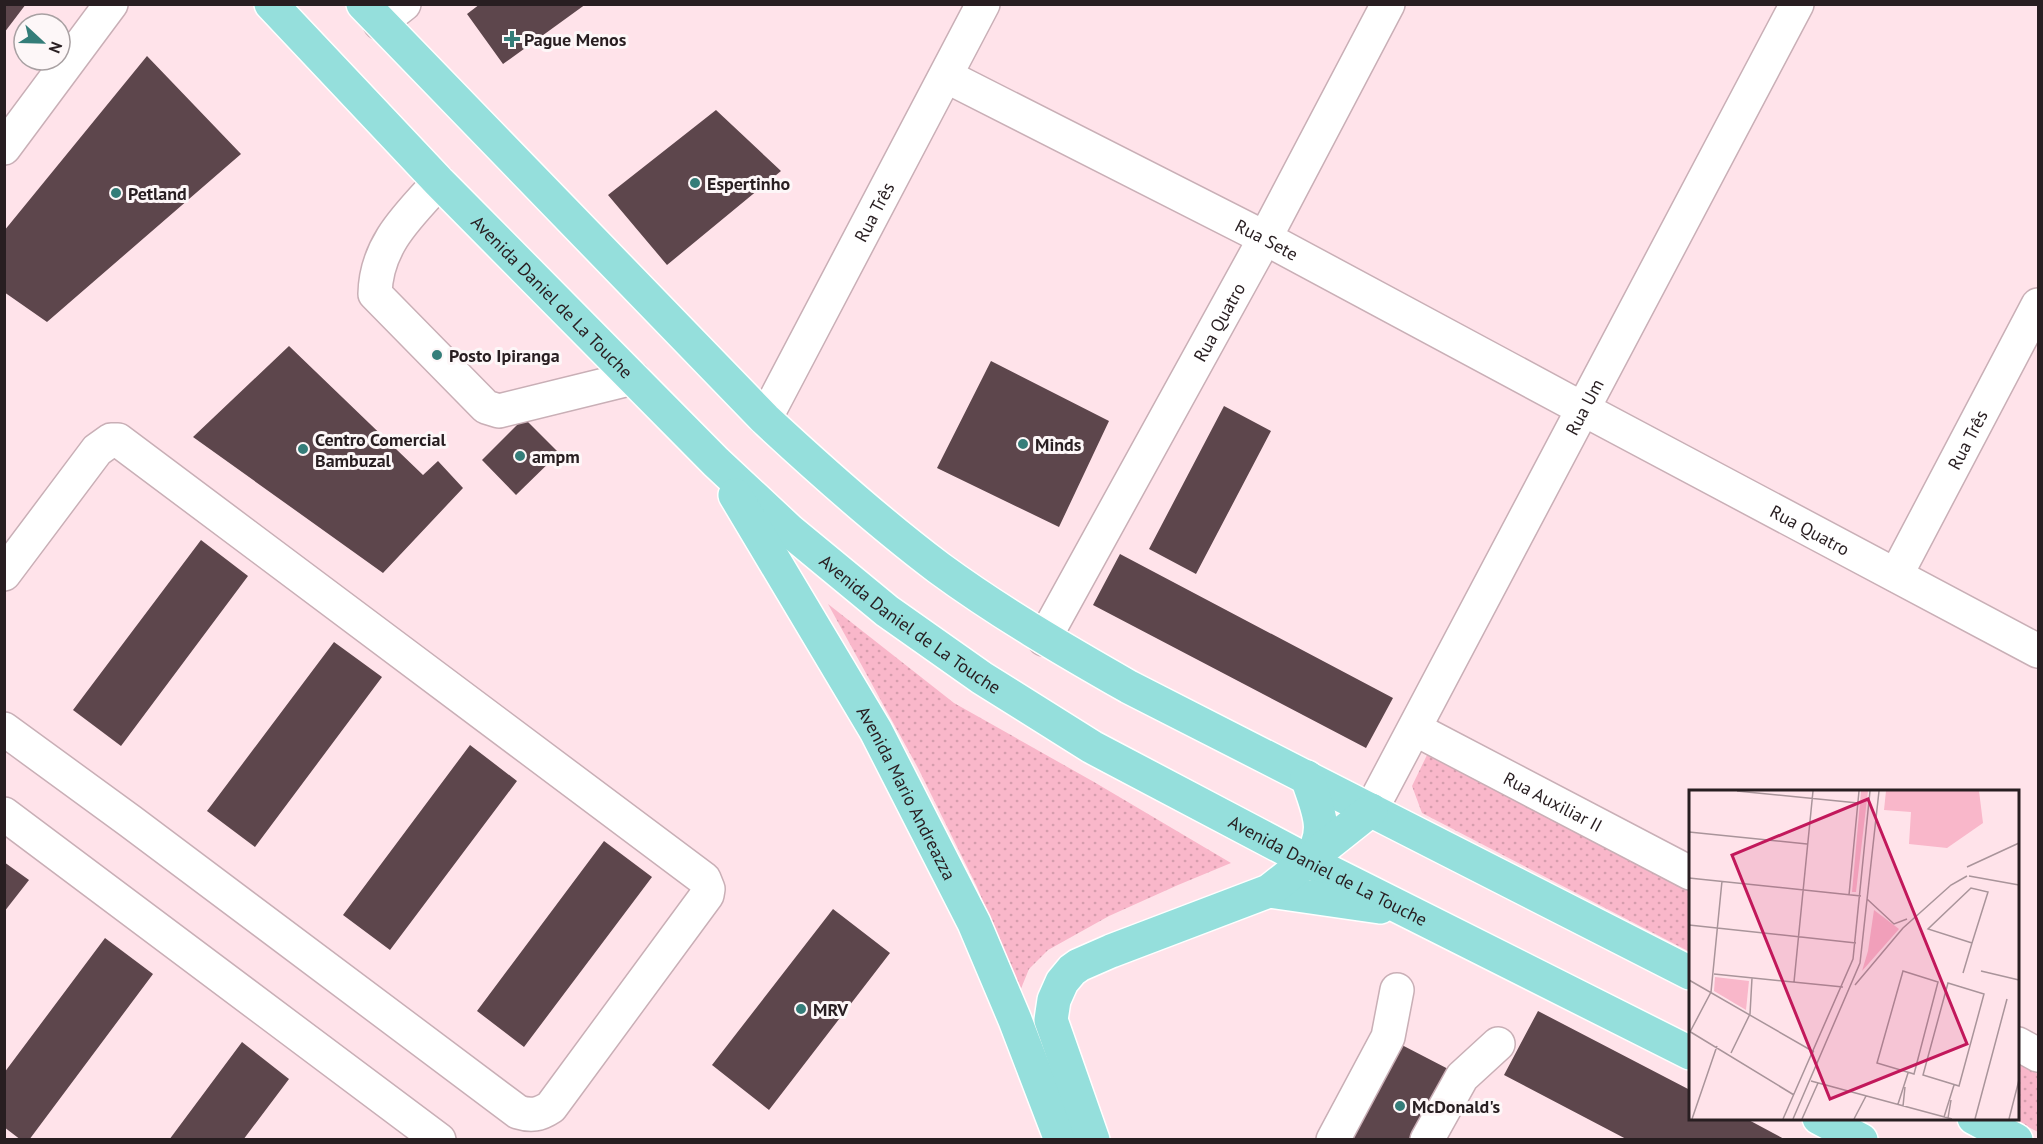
<svg xmlns="http://www.w3.org/2000/svg" width="2043" height="1144" viewBox="0 0 2043 1144" font-family="'PT Sans',sans-serif">
	<style>
		.grass { fill: url(#grass-dots) }
		.building { fill: #5d464c }
		.lines { fill: none; stroke-linecap: round; stroke-linejoin: round }
		.minor-casing { stroke: #c9afb6; stroke-width: 36 }
		.major-casing { stroke: #fff; stroke-width: 36 }
		.minor { stroke: #fff; stroke-width: 33 }
		.major { stroke: #95dfdc; stroke-width: 33 }
		.poi-dot { fill: #347d79; stroke: #fdf7f8; stroke-width: 2 }
		.labels { text-anchor: middle; dominant-baseline: central; stroke-width: 6; stroke-linejoin: round; paint-order: stroke }
		.poi-label { font-size: 18px; font-weight: bold; fill: #281e21; stroke: #fdf7f8; text-anchor: start }
		.street-label { font-size: 18px; fill: #281e21; stroke: #fdf7f8 }
		.inset-road { fill: none; stroke: #a9949a; stroke-width: 1.5 }
		.view { fill: #c2185b; fill-opacity: 0.15; stroke: #c2185b; stroke-width: 3 }
		.inset-edge { fill: none; stroke: #281e21; stroke-width: 3 }
	</style>
	<defs>
		<pattern id="grass-dots" width="8" height="8" patternUnits="userSpaceOnUse" patternTransform="scale(1.5)"><rect width="8" height="8" fill="#f9b7ca"/><path d="M2 2h.1M6 6h.1" fill="none" stroke="#d59dad" stroke-width="1.8" stroke-linecap="round"/></pattern>
	</defs>
	<rect width="100%" height="100%" fill="#ffe3ea"/>
	<path class="grass" d="M828,604l126,99 140,79 137,81 -53,22 -69,31 -61,34 -19,19 -9,22 -43,-104 -59,-119z
		M1427,755l263,136v61l-268,-139 -10,-27z
		M2018,1063l20,11v58l-25,-13 5,-1z"/>
	<path class="building" d="M4,4h22l-22,29z
		M480,4h106l-83,60 -36,-50z
		M147,56l94,98 -194,168 -43,-30v-61z
		M716,110l65,61 -114,94 -59,-70z
		M289,346l134,129 15,-14 25,27 -80,85 -190,-136z
		M991,361l118,60 -50,106 -122,-59z
		M1224,406l47,25 -75,143 -47,-25z
		M524,418l35,35 -43,42 -34,-35z
		M201,540l47,36 -127,170 -48,-36z
		M1120,554l273,144 -27,50 -273,-143z
		M334,642l48,35 -127,170 -48,-36z
		M470,745l47,36 -127,169 -47,-35z
		M604,841l48,36 -128,170 -47,-36z
		M4,862l25,18 -25,32z
		M833,909l57,44 -121,157 -57,-45z
		M105,938l48,36 -124,166h-8l-17,-13v-54z
		M1538,1011l152,79v28h55l41,22h-158l-124,-65z
		M242,1042l47,37 -46,61h-74z
		M1398,1043l56,29 -36,68h-71z"/>
	<g class="lines">
		<defs>
			<g id="minor">
				<path d="M380,23l24,-19"/>
				<path id="s1" d="M946,76l319,162 318,171 455,242"/>
				<path d="M4,148l107,-144"/>
				<path d="M439,182c-31,34 -63,63 -64,112l111,113 13,4 134,-33"/>
				<path id="s2" d="M765,419l218,-415"/>
				<path d="M4,574l93,-124 14,-10h7l586,439 4,10 -1,6 -156,212c-12,8 -20,9 -33,5l-388,-291 -126,-92"/>
				<path id="s3" d="M1896,575l142,-270"/>
				<path id="s4" d="M1044,639l221,-401 123,-234"/>
				<path id="s5" d="M1415,729l275,144"/>
				<path id="s6" d="M1371,810l426,-806"/>
				<path d="M4,814l435,326"/>
				<path d="M2018,1044l20,11"/>
				<path d="M1333,1140l55,-103 9,-47"/>
				<path d="M1427,1140l35,-63 36,-33"/>
			</g>
			<g id="major">
				<path id="s7" d="M271,4l168,178 277,280 74,69 97,80 95,67 110,69 216,114 382,192"/>
				<path d="M363,4l402,415c56,52 113,103 174,149 60,44 125,82 190,119l561,286"/>
				<path id="s8" d="M735,495l141,236 98,192 41,97 46,120"/>
				<path d="M1307,777c10,32 24,54 1,84"/>
				<path d="M1269,891l111,16"/>
				<path d="M1819,1118l42,22"/>
				<path d="M1974,1118l42,22"/>
				<path d="M1093,1140l-42,-120 3,-20 8,-18 10,-12 7,-5 32,-14 158,-60 102,-81"/>
			</g>
		</defs>
		<use href="#minor" class="minor-casing"/>
		<use href="#major" class="major-casing"/>
		<use href="#minor" class="minor"/>
		<use href="#major" class="major"/>
	</g>
	<g class="poi-dot">
		<path d="M509 30h6v6h6v6h-6v6h-6v-6h-6v-6h6z"/>
		<circle cx="695" cy="183" r="6"/>
		<circle cx="116" cy="193" r="6"/>
		<circle cx="437" cy="355" r="6"/>
		<circle cx="1023" cy="444" r="6"/>
		<circle cx="303" cy="449" r="6"/>
		<circle cx="520" cy="456" r="6"/>
		<circle cx="801" cy="1009" r="6"/>
		<circle cx="1400" cy="1106" r="6"/>
	</g>
	<g class="labels">
		<g class="poi-label">
			<text x="524" y="39">Pague Menos</text>
			<text x="707" y="183">Espertinho</text>
			<text x="128" y="193">Petland</text>
			<text x="449" y="355">Posto Ipiranga</text>
			<text x="315" y="439">Centro Comercial<tspan x="315" dy="21">Bambuzal</tspan></text>
			<text x="1035" y="444">Minds</text>
			<text x="532" y="456">ampm</text>
			<text x="813" y="1009">MRV</text>
			<text x="1412" y="1106">McDonald's</text>
		</g>
		<g class="street-label">
			<text stroke="none"><textPath href="#s2" startOffset="234">Rua Três</textPath></text>
			<text stroke="none"><textPath href="#s1" startOffset="360">Rua Sete</textPath></text>
			<text stroke="none"><textPath href="#s7" startOffset="406">Avenida Daniel de La Touche</textPath></text>
			<text stroke="none"><textPath href="#s4" startOffset="362">Rua Quatro</textPath></text>
			<text stroke="none"><textPath href="#s6" startOffset="456">Rua Um</textPath></text>
			<text stroke="none"><textPath href="#s3" startOffset="153">Rua Três</textPath></text>
			<text stroke="none"><textPath href="#s1" startOffset="976">Rua Quatro</textPath></text>
			<text stroke="none"><textPath href="#s7" startOffset="892">Avenida Daniel de La Touche</textPath></text>
			<text stroke="none"><textPath href="#s8" startOffset="344">Avenida Mario Andreazza</textPath></text>
			<text stroke="none"><textPath href="#s5" startOffset="156">Rua Auxiliar II</textPath></text>
			<text stroke="none"><textPath href="#s7" startOffset="1378">Avenida Daniel de La Touche</textPath></text>
		</g>
	</g>
	<g transform="translate(1689 790)">
		<rect width="330" height="330" fill="#ffe3ea"/>
		<path d="M172,1h7l-12,101h-4zM197,1h93l4,32 -36,25 -38,-4 2,-32 -27,-2zM185,120l25,19 -37,42 6,-20z" fill="#f9b7ca"/>
		<path d="M26,187l34,4 -3,29 -32,-19z" fill="#f9b7ca"/>
		<path class="inset-road" d="M48,1l121,12M0,42l118,12M278,77l52,-24M280,86l50,9M0,88l172,18M160,105l10,-104M178,109l27,25 13,-5M0,135l167,18M214,181l35,11 -24,92 -37,-11zM292,181l38,9M274,183l9,-30 16,-51 -17,-4 -43,41 44,14M25,184l129,13M0,190l125,72M105,192l19,-191M259,193l36,11 -25,92 -36,-11zM166,195l48,-57 48,-43 16,-9M0,241l105,64M1,242l21,-40 11,-111M42,263l19,-39 2,-36M122,291l141,38M209,314l10,-31M214,316l2,-19M255,327l10,-32M259,328l3,-18M3,329l25,-73M94,329l70,-160 17,-168M104,329l67,-156 19,-172M113,329l16,-36M165,329l12,-23M286,329l32,-120M320,329l10,-39"/>
		<path class="view" d="M179,9l99,245 -137,55 -98,-244z"/>
		<rect width="330" height="330" class="inset-edge"/>
	</g>
	<rect width="2043" height="1144" fill="none" stroke="#281e21" stroke-width="12"/>
	<g transform="translate(42 42) rotate(112)"><circle r="28" fill="#fdf7f8" stroke="#a8a0a2" stroke-width="1.5"/>
	<path d="M0-4.5L10 22L0 15L-10 22Z" fill="#347d79"/>
	<text y="-9" font-size="16" font-weight="bold" text-anchor="middle" fill="#281e21">N</text>
	</g>
</svg>
